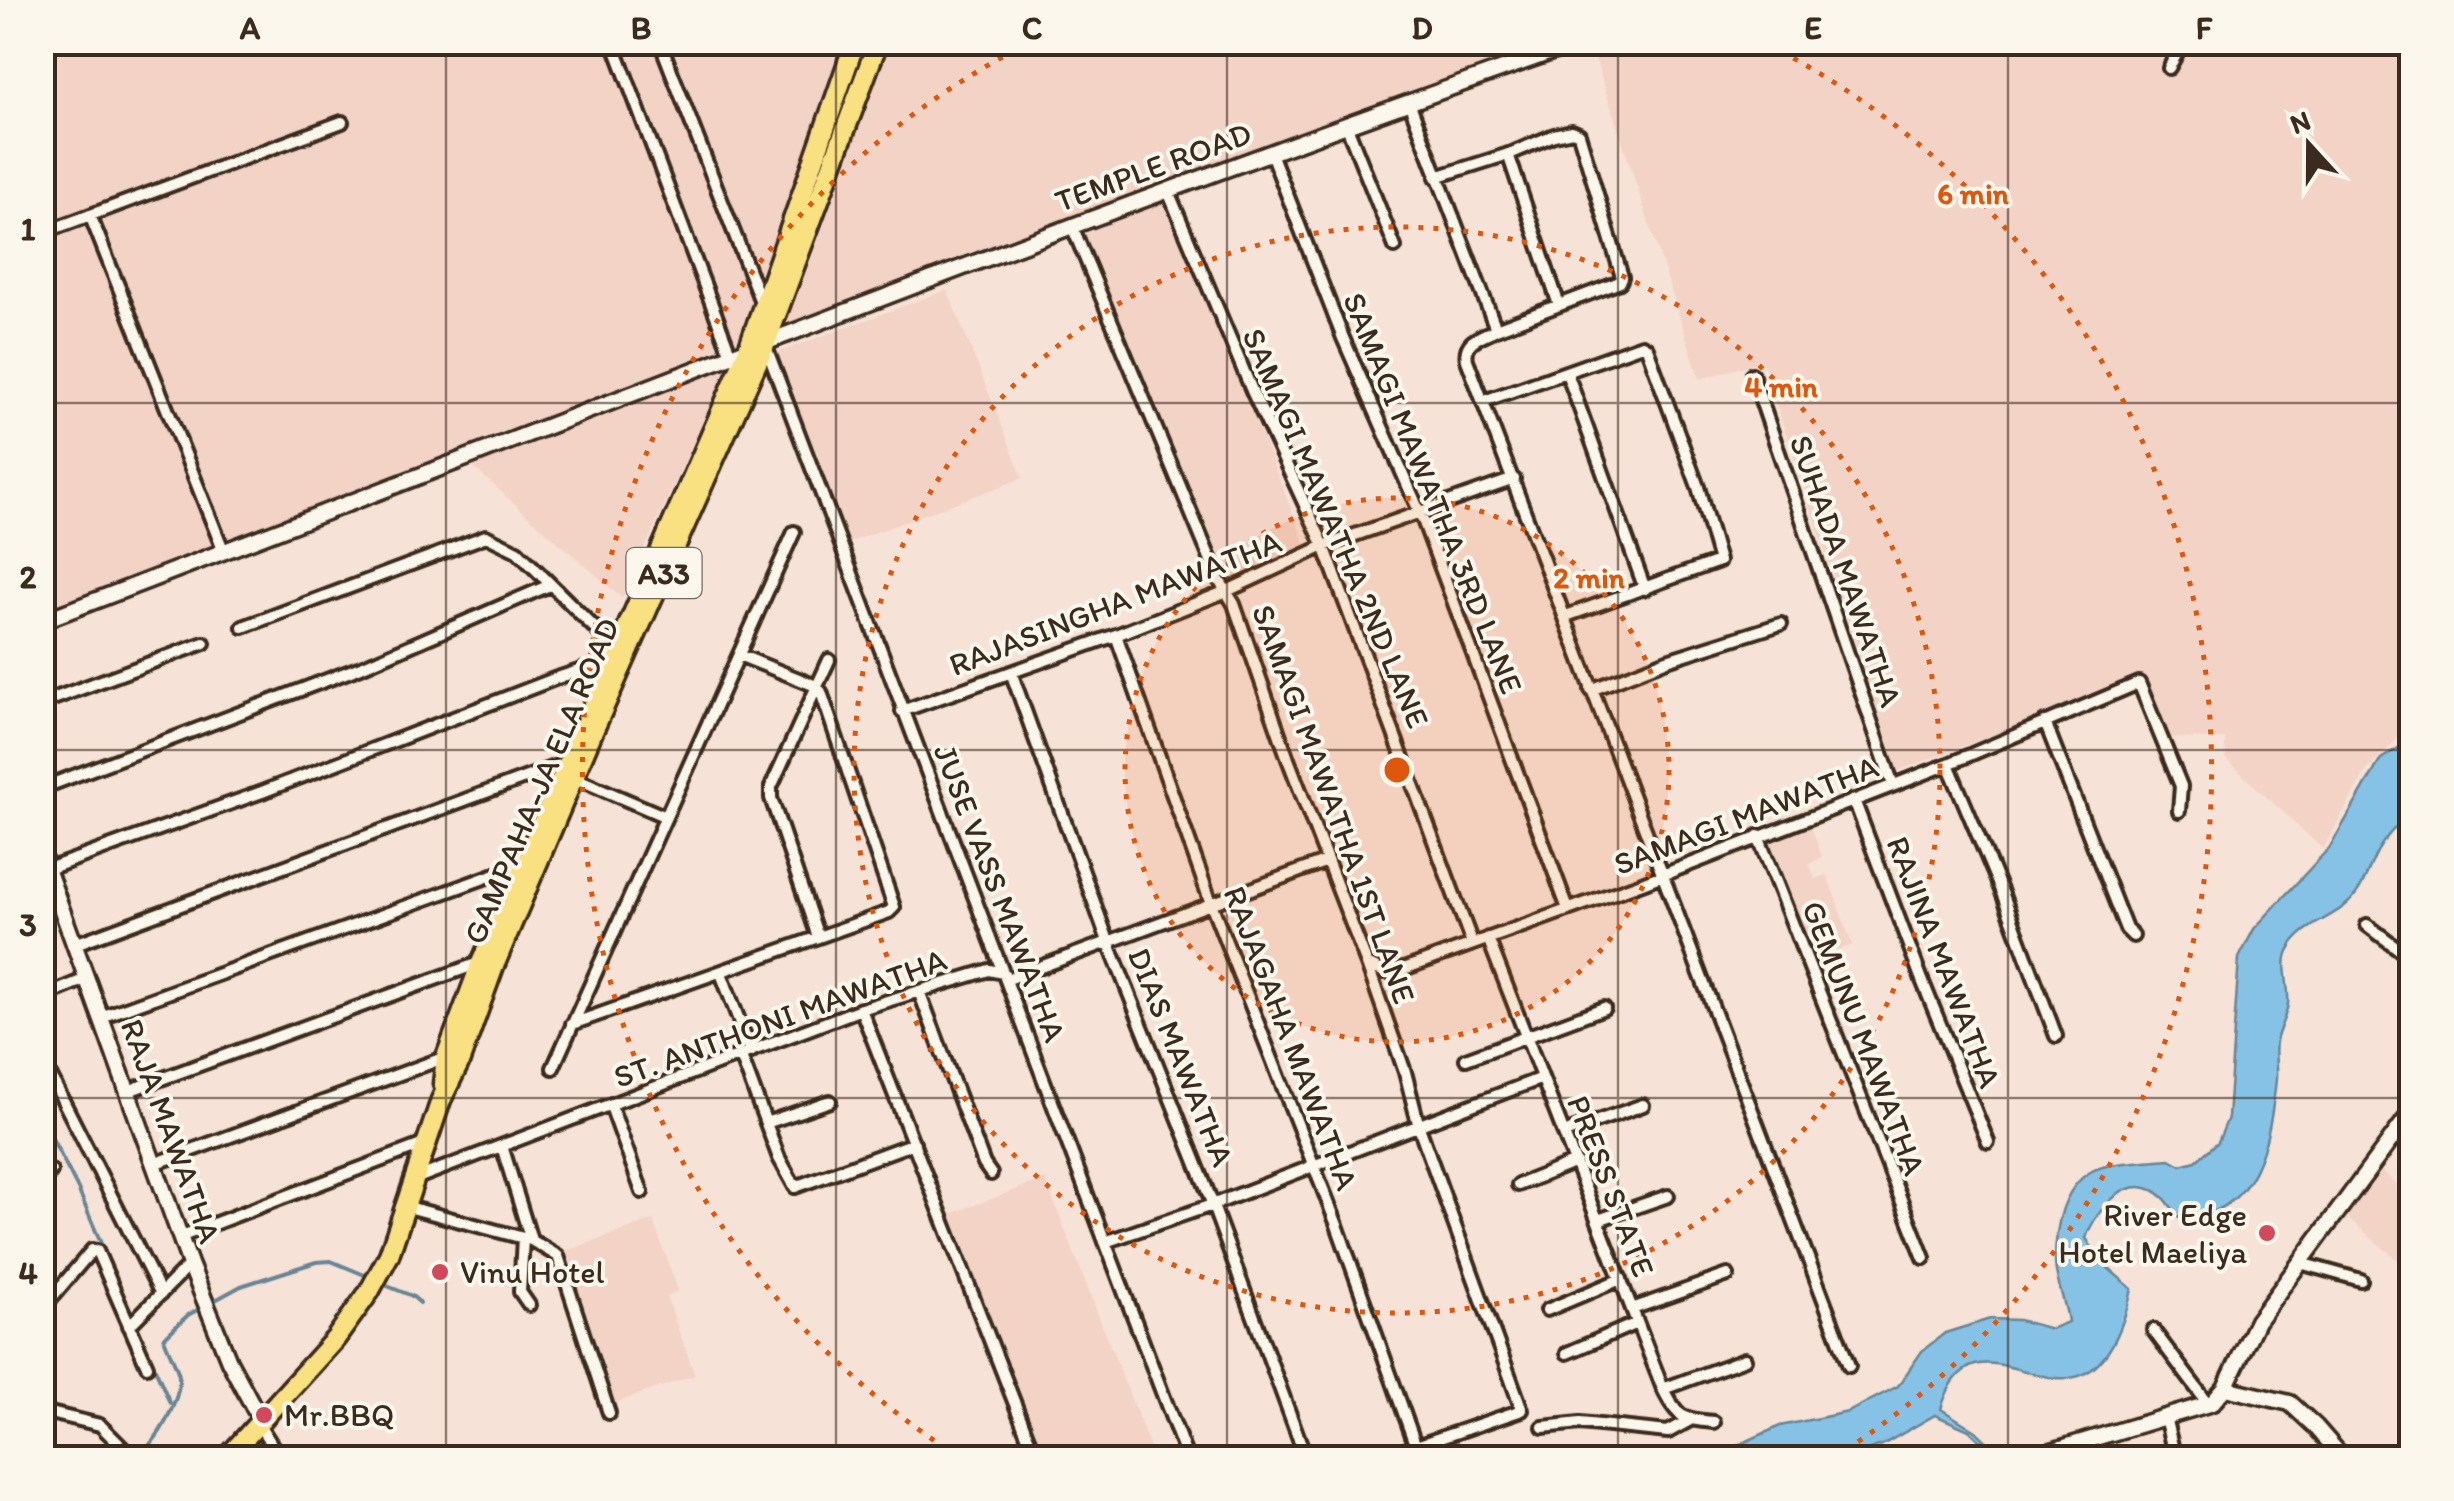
<svg xmlns="http://www.w3.org/2000/svg" width="2454" height="1501" viewBox="0 0 2454 1501" font-family="Itim,sans-serif">
	<style>
		.built { fill: #f2d3c6 }
		.water { fill: #86c2e5; stroke: #688595; stroke-width: 2.5 }
		.lines { fill: none; stroke-linecap: round; stroke-linejoin: round }
		.stream { stroke: #688595; stroke-width: 4 }
		.street-casing { stroke: #3b2a1e; stroke-width: 18 }
		.secondary-casing { stroke: #3b2a1e; stroke-width: 21 }
		.highway-casing { stroke: #3b2a1e; stroke-width: 25 }
		.street { stroke: #fbf7ec; stroke-width: 10 }
		.secondary { stroke: #fbf7ec; stroke-width: 14 }
		.highway { stroke: #f9e181; stroke-width: 18 }
		.grid { fill: none; stroke: #3b2a1e; stroke-width: 2.5; stroke-opacity: 0.55 }
		.ring { fill: none; stroke: #df570d; stroke-width: 5; stroke-dasharray: 5 10 }
		.poi-dot { fill: #d1495b; stroke: #fbf7ec; stroke-width: 4 }
		.labels { text-anchor: middle; dominant-baseline: central; stroke-width: 8; stroke-linejoin: round; paint-order: stroke }
		.shield { fill: #fbf7ec; stroke: #75685c; stroke-width: 2.5 }
		.shield-label { font-size: 30px; font-weight: bold; fill: #3b2a1e }
		.street-label { font-size: 32px; fill: #3b2a1e; stroke: #fbf7ec }
		.poi-label { font-size: 32px; fill: #3b2a1e; stroke: #fbf7ec; text-anchor: start }
		.centre { fill: #df570d; stroke: #fbf7ec; stroke-width: 5 }
		.ring-label { font-size: 30px; text-anchor: middle; font-weight: bold; fill: #df570d; stroke: #fbf7ec; stroke-width: 8; stroke-linejoin: round; paint-order: stroke }
		.neatline { fill: none; stroke: #3b2a1e; stroke-width: 4 }
		.grid-label { font-size: 32px; text-anchor: middle; font-weight: bold; fill: #3b2a1e }
	</style>
	<rect width="100%" height="100%" fill="#f6e2d6"/>
	<filter id="ink" filterUnits="userSpaceOnUse"><feTurbulence type="fractalNoise" baseFrequency=".01" numOctaves="2"/><feDisplacementMap in="SourceGraphic" scale="20" xChannelSelector="R" yChannelSelector="G"/><feConvolveMatrix kernelMatrix="1 2 1 2 8 2 1 2 1" color-interpolation-filters="sRGB"/></filter>
	<g filter="url(#ink)">
		<path class="built" d="M1610,42l801,1v681l-46,49 -42,76 -97,-90 -1,-20 -61,-1 -24,-59 -242,92 -136,-410 -62,18 -108,-330z
			M43,43h801l-86,244 -41,103 -95,208 -164,-144 -415,158z
			M889,43h660l-751,287 -16,-5 29,-64z
			M1165,196l143,355 -85,34 -131,-327 -5,1 -11,-28z
			M947,290l76,188 -174,64 -75,-188z
			M1810,824l12,33 -13,7 6,15 12,-4 25,70 -42,15 -44,-118z
			M2378,1167l33,30v74l-68,-57z
			M1045,1179l109,279h-112l-94,-243z
			M653,1220l25,71 -12,5 29,79 -83,29 -54,-150z"/>
		<path class="water" d="M2411,740v72c-13,13 -25,23 -34,40 -10,19 -14,38 -30,52 -20,17 -47,22 -59,47 -7,15 2,37 0,53 -2,13 -9,24 -12,37 -2,12 1,25 0,38 -6,60 -19,141 -97,138 -5,-6 -10,-14 -15,-19 -33,-31 -68,11 -78,40l14,23 32,28c-44,193 -153,-7 -191,120l35,22 28,27h-6l-29,-28 -34,-15 -53,30 -40,13h-149l32,-7 55,-25 68,-14 50,-26 24,-35 23,-18 45,-14 29,1 32,9 17,-7c-2,-20 -13,-41 -13,-61 0,-31 7,-74 37,-90 17,-9 58,-10 78,-12l11,6 15,-4 22,-19 10,-24 11,-160 15,-29 76,-82 51,-88z"/>
		<g class="lines">
			<path class="stream" d="M42,1119l36,70 52,123
				M385,1285l27,11 8,7
				M138,1329l32,74
				M140,1453c19,-12 41,-55 39,-77 -1,-8 -12,-28 -15,-38l24,-23 53,-29 75,-24 15,-1 36,15"/>
			<defs>
				<path id="street" d="M613,42l119,316
					M660,42l101,260
					M2169,68l14,-26
					M1409,102l87,227c-15,8 -33,11 -29,31l382,1006
					M1346,124l49,123
					M1271,153l72,185 80,182 145,389
					M1508,154l51,151
					M1436,177l76,-24 42,-18 18,-4 7,3 43,143 -2,5 -124,47
					M1168,191l85,202 71,153 148,397
					M90,215l134,337
					M1072,226l147,354 15,24 54,155 79,205 38,108 14,55 103,283 -141,48
					M42,233l300,-111
					M766,347l421,1111
					M1567,373l78,216
					M1752,374l141,411
					M1484,401l158,-56 5,3 51,139 21,74 -153,55
					M243,627l243,-91 31,15 103,102
					M1116,635l96,271 125,319 83,233
					M1011,672l97,269 101,254 97,263
					M1591,690l76,-30 114,-36
					M42,703l162,-60
					M902,711l214,-76 111,-44 97,-45 190,-67
					M2045,722l81,207 7,7
					M1948,764l55,131 53,141
					M573,777l93,40
					M42,788l319,-121 189,-82
					M1854,800l68,180 66,162
					M1758,836l166,422
					M48,869l214,-77 295,-114 43,-14h15
					M2367,925l45,34
					M818,937l-47,-139v-11l58,-127
					M1488,938l175,451c15,29 18,30 51,33
					M75,944l490,-181
					M1367,964l17,8 17,-2 241,-87 304,-118 193,-82 42,103 -2,25
					M721,973l30,79
					M1008,979l319,-118
					M919,991l65,173 7,10
					M42,997l46,-19
					M861,1009l175,449
					M101,1017l422,-153
					M572,1024l317,-112 5,-5 -73,-215 -5,-6 -77,-31
					M741,1056l38,102 16,29 119,-44
					M42,1059l119,235
					M1466,1059l138,-51
					M553,1068l241,-536
					M128,1091l351,-128
					M611,1106l31,86
					M766,1123l64,-22
					M1564,1133l79,-28
					M502,1146l29,94
					M154,1164l292,-107
					M417,1178l444,-169 128,-39 14,3 4,5
					M42,1183l9,-12
					M1518,1185l58,-23
					M408,1207l123,33 27,16 51,157
					M1598,1220l70,-24
					M182,1236l245,-93
					M523,1238l-3,54 9,13
					M1105,1242l107,-37 330,-127
					M2300,1263l61,17
					M42,1309l50,-59 5,1 50,115
					M1632,1309l96,-34
					M1547,1310l74,-31
					M129,1326l61,-62
					M2153,1330l56,75
					M1567,1353l70,-30
					M1663,1389l82,-30
					M42,1411l58,14 33,33
					M2165,1417l10,41
					M258,1423l22,35
					M1543,1427l37,-4 88,9 22,-12
					M2087,1439l9,19
					M2341,1454l26,3 45,-4"/>
				<path id="secondary" d="M42,621c512,-195 1021,-399 1538,-579
					M42,855l148,409 39,97 32,60
					M2225,1388l65,15 26,24 27,31
					M2028,1458l184,-55 13,-15 32,-67 155,-210"/>
				<path id="highway" d="M443,1084l3,-27 35,-94 266,-611 108,-310
					M227,1458l109,-120 33,-46 20,-37 52,-155 18,-37 35,-97 97,-230 174,-391 113,-303"/>
			</defs>
			<use href="#street" class="street-casing"/>
			<use href="#secondary" class="secondary-casing"/>
			<use href="#highway" class="highway-casing"/>
			<use href="#street" class="street"/>
			<use href="#secondary" class="secondary"/>
			<use href="#highway" class="highway"/>
		</g>
	</g>
	<path class="grid" d="M446,42v1416M836,42v1416M1227,42v1416M1618,42v1416M2008,42v1416M42,403h2370M42,750h2370M42,1098h2370"/>
	<circle cx="1397" cy="770" r="272" fill="#df570d" fill-opacity=".12"/>
	<g class="ring">
		<circle cx="1397" cy="770" r="272"/>
		<circle cx="1397" cy="770" r="543"/>
		<path d="M959 1457A815 815 0 0 1 1027 44M1767 44A815 815 0 0 1 1835 1457"/>
	</g>
	<g class="poi-dot">
		<circle cx="2267" cy="1233" r="10"/>
		<circle cx="440" cy="1272" r="10"/>
		<circle cx="264" cy="1415" r="10"/>
	</g>
	<g class="labels">
		<rect class="shield" x="626.5" y="548" width="75" height="50" rx="8"/>
		<g class="shield-label">
			<text x="664" y="573">A33</text>
		</g>
		<g class="street-label">
			<text transform="translate(1153 167) rotate(-20)">TEMPLE ROAD</text>
			<text transform="translate(1433 493) rotate(68)">SAMAGI MAWATHA 3RD LANE</text>
			<text transform="translate(1336 528) rotate(67)">SAMAGI MAWATHA 2ND LANE</text>
			<text transform="translate(1846 571) rotate(71)">SUHADA MAWATHA</text>
			<text transform="translate(1115 603) rotate(-21)">RAJASINGHA MAWATHA</text>
			<text transform="translate(541 781) rotate(-67)">GAMPAHA-JA ELA ROAD</text>
			<text transform="translate(1334 804) rotate(70)">SAMAGI MAWATHA 1ST LANE</text>
			<text transform="translate(1746 815) rotate(-21)">SAMAGI MAWATHA</text>
			<text transform="translate(1000 893) rotate(69)">JUSE VASS MAWATHA</text>
			<text transform="translate(1944 962) rotate(69)">RAJINA MAWATHA</text>
			<text transform="translate(780 1018) rotate(-20)">ST. ANTHONI MAWATHA</text>
			<text transform="translate(1291 1038) rotate(69)">RAJAGAHA MAWATHA</text>
			<text transform="translate(1864 1038) rotate(69)">GEMUNU MAWATHA</text>
			<text transform="translate(1181 1057) rotate(68)">DIAS MAWATHA</text>
			<text transform="translate(171 1131) rotate(70)">RAJA MAWATHA</text>
			<text transform="translate(1611 1186) rotate(69)">PRESS STATE</text>
		</g>
		<g class="poi-label">
			<text x="2247" y="1215" text-anchor="end">River Edge<tspan x="2247" dy="37">Hotel Maeliya</tspan></text>
			<text x="460" y="1272">Vinu Hotel</text>
			<text x="284" y="1415">Mr.BBQ</text>
		</g>
	</g>
	<circle cx="1397" cy="770" r="15" class="centre"/>
	<g class="ring-label">
		<text x="1973" y="204">6 min</text>
		<text x="1781" y="397">4 min</text>
		<text x="1589" y="588">2 min</text>
	</g>
	<rect width="2454" height="1501" fill="none" stroke="#fbf7ec" stroke-width="110"/>
	<g transform="translate(2309 145) rotate(339)" stroke="#fbf7ec" stroke-width="8" paint-order="stroke">
	<path d="M0-8L18 38L0 25L-18 38Z" fill="#3b2a1e"/>
	<text y="-15" font-size="28" font-weight="bold" text-anchor="middle" fill="#3b2a1e">N</text>
	</g>
	<rect x="55" y="55" width="2344" height="1391" class="neatline"/>
	<g class="grid-label">
		<text x="250" y="39">A</text>
		<text x="641" y="39">B</text>
		<text x="1032" y="39">C</text>
		<text x="1422" y="39">D</text>
		<text x="1813" y="39">E</text>
		<text x="2204" y="39">F</text>
		<text x="28" y="240">1</text>
		<text x="28" y="588">2</text>
		<text x="28" y="936">3</text>
		<text x="28" y="1284">4</text>
	</g>
</svg>
